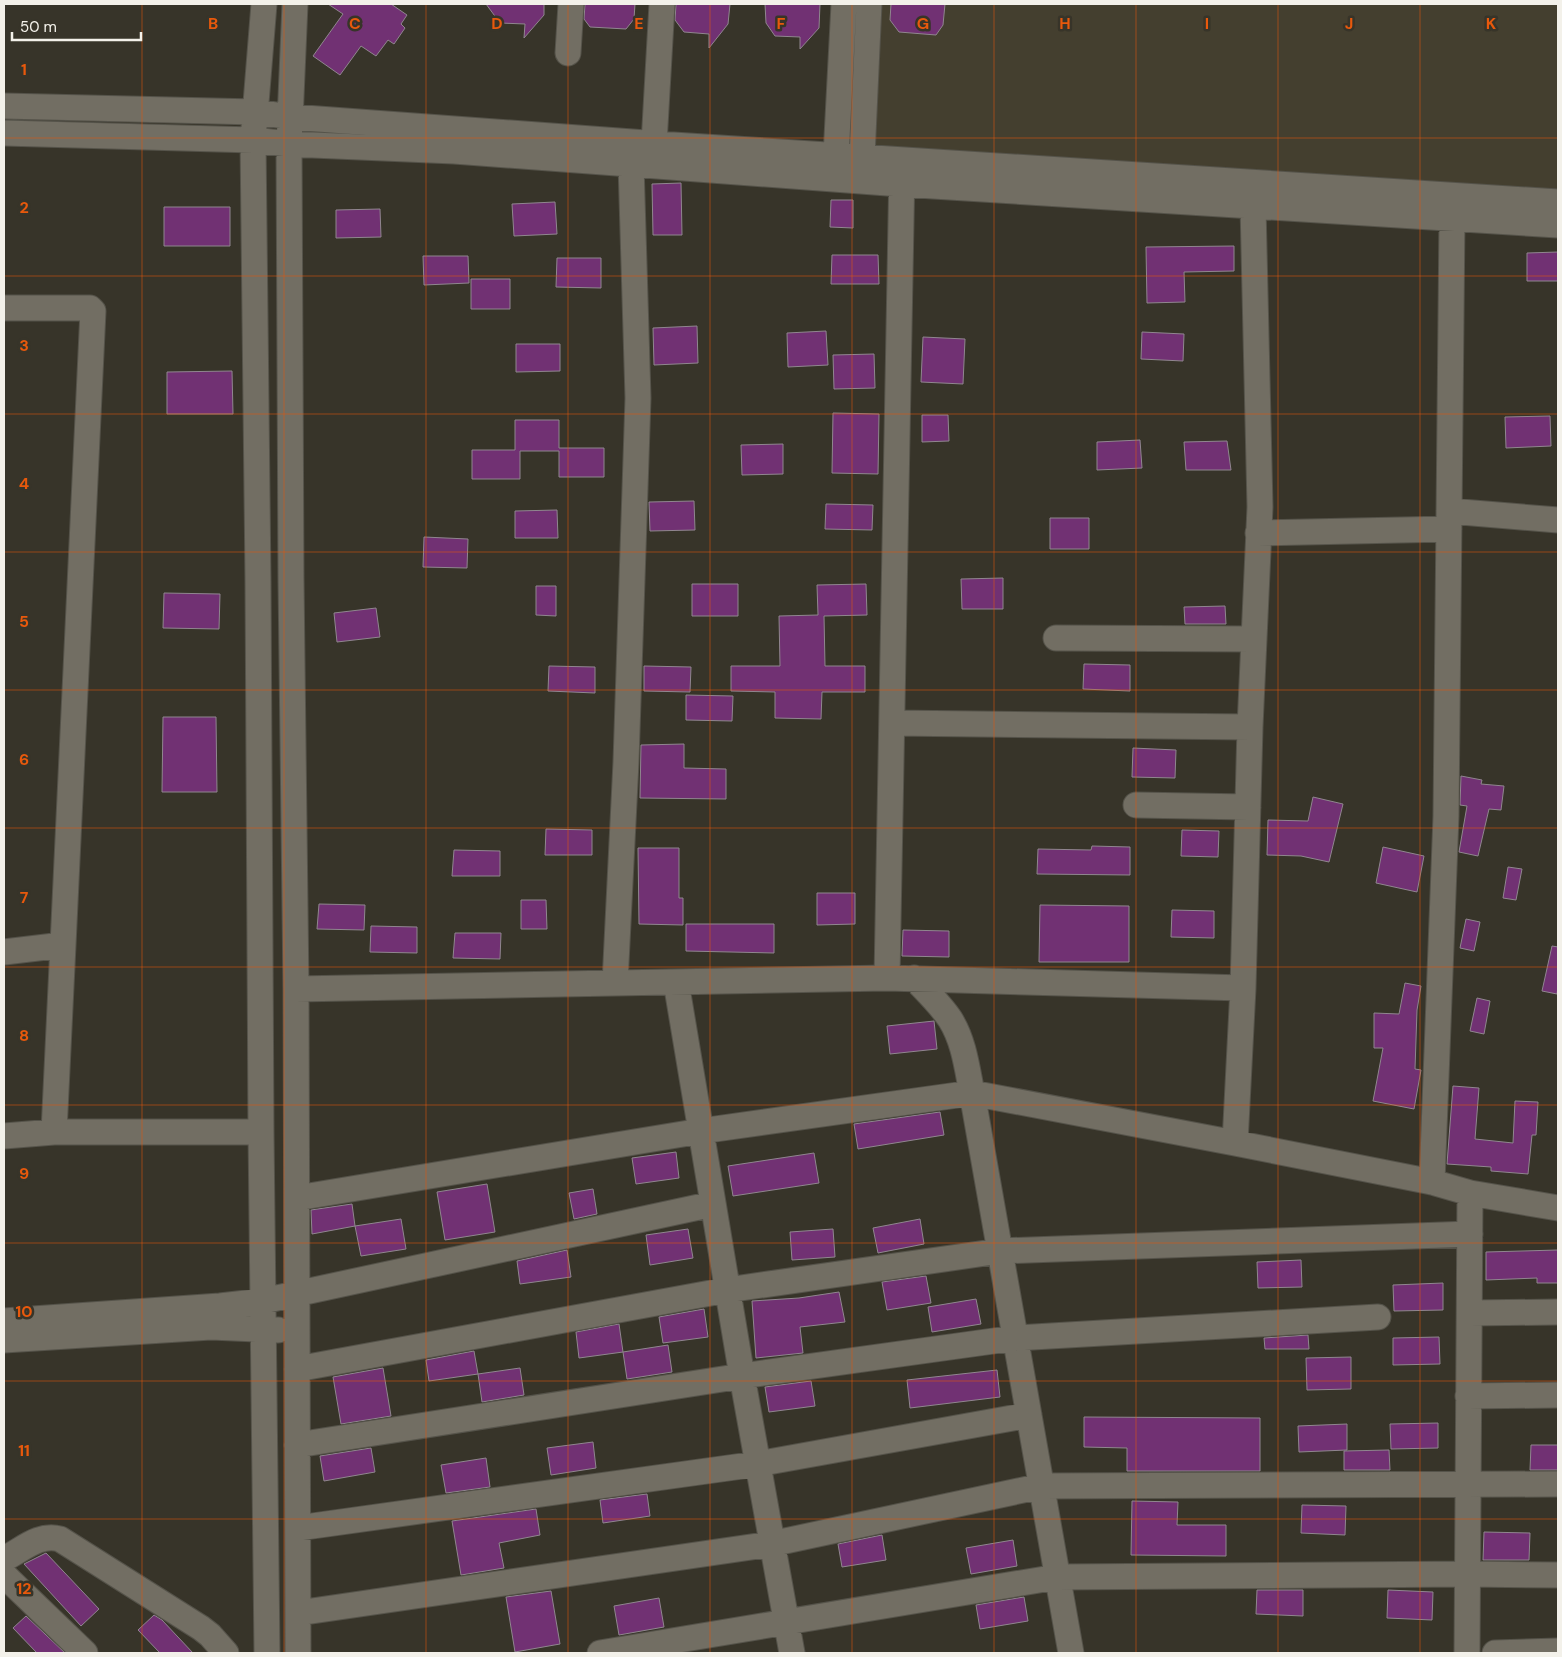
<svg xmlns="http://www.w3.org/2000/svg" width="1562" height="1657" viewBox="0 0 1562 1657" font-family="'DM Sans',sans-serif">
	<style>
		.built { fill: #443f2f }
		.building { fill: #713173; stroke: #90868f }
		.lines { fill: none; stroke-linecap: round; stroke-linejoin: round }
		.minor-casing { stroke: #55534a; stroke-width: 27 }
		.minor { stroke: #726e63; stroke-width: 25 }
		.grid { fill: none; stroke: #e8590c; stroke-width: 1; stroke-opacity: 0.55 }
		.grid-label { font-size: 16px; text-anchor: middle; font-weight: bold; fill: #e8590c; stroke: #373429; stroke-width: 5; stroke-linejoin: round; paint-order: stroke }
	</style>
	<rect width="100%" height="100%" fill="#373429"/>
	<path class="built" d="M880,4h678v210l-722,-58z"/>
	<path class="building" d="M328,4h63l16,11 -6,9 4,4 -11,16 -6,-4 -12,16 -15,-10 -21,29 -27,-19 30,-42z
		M486,4h58v11l-20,23 1,-14 -25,-1z
		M585,4h50l-1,15 -8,10 -36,-2 -6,-8z
		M676,4h54l-2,20 -19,24v-14l-25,-2 -9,-12z
		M765,4h55l-1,24 -19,21v-12l-25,-1 -9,-13z
		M891,4h54l-2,21 -7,10 -37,-3 -9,-12z
		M681,183l1,52h-29l-1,-51z
		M831,200h22v28l-23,-1z
		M555,202l2,32 -43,2 -2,-32z
		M164,207h66v39h-66z
		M380,209l1,28 -45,1v-28z
		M1234,246v25l-50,1 1,30 -38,1 -1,-56z
		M1558,252v29h-31v-28z
		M832,255h46l1,29h-48z
		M423,256h45l1,27 -45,2z
		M557,258h44v30l-45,-1z
		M471,279h39v30h-39z
		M697,326l1,37 -44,2 -1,-37z
		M826,331l2,34 -40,2 -1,-34z
		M1142,332l42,2 -1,27 -42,-2z
		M923,337l42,2 -2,45 -42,-2z
		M516,344h44v27l-44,1z
		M874,354l1,34 -41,1 -1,-34z
		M232,371l1,43h-66v-42z
		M833,413l46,1 -1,60 -46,-1z
		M922,415h26l1,26 -27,1z
		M1550,416l1,30 -45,2 -1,-31z
		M515,420h44v28h45v29h-45v-26h-39v28h-48v-29h43z
		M1140,440l2,28 -45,2v-28z
		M1227,441l4,29h-45l-2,-28z
		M783,444v30l-41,1 -1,-30z
		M694,501l1,29 -45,1 -1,-29z
		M826,504l47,1 -1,25 -47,-1z
		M557,510l1,28h-43v-27z
		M1050,518h39v31h-39z
		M424,537l44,2 -1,29 -44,-1z
		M1003,578v31h-41l-1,-30z
		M692,584h46v32h-46z
		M866,584l1,31 -43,1 1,50h40v26h-43l-1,27 -46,-1v-26l-44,-1v-25h49l-1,-50 39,-1 -1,-30z
		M536,586h20v30l-20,-1z
		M164,593l56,1 -1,35 -56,-1z
		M1225,606l1,18h-41l-1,-17z
		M376,608l4,29 -43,5 -3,-29z
		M1084,664l46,1v26l-47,-2z
		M549,666l46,1v26l-47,-2z
		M644,666l47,1 -1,25 -46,-1z
		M686,695l47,1 -1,25 -46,-1z
		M163,717h53l1,75h-55z
		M684,744v24l42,1v30l-86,-1 1,-53z
		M1133,748l43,2 -1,28 -43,-1z
		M1461,776l21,4 -1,4 23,2 -3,24 -12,-1 -11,47 -19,-4 8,-46 -7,-1z
		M1313,797l30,7 -14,58 -28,-6 -34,-1 1,-35 40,1z
		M546,829l46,1v25h-47z
		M1182,830l37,1 -1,26 -37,-1z
		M1092,846l38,1v28l-93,-1 1,-25 53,1z
		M1383,847l41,9 -7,36 -41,-9z
		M638,848h41v50h4v27l-44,-1z
		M454,850l46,1v25h-48z
		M1508,867l14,2 -6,31 -13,-2z
		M817,893h38v31l-38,1z
		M521,900h25l1,29h-26z
		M319,904l46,1 -1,25 -47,-1z
		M1040,905l89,1v56h-90z
		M1172,910l42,1v27l-43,-1z
		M1466,919l14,3 -6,29 -14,-3z
		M686,924h88v29l-88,-2z
		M371,926l46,1v26l-47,-1z
		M903,930l46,1v26l-47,-1z
		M455,933h46l-1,26 -47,-1z
		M1552,946l6,1v40l-1,7 -15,-3z
		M1405,983l16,3 -4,24 -2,59 6,1 -7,39 -41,-8 10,-53h-9v-35l25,1z
		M1477,998l13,3 -6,33 -14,-3z
		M934,1021l3,28 -47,5 -3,-28z
		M1453,1086l26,2 -4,51 38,4 2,-42 23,1 -2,33h-4l-4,39 -37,-3v-4l-44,-3z
		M940,1112l4,23 -86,14 -4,-25z
		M676,1152l3,26 -43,6 -4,-26z
		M814,1153l5,30 -86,13 -5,-30z
		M487,1184l8,48 -50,8 -8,-48z
		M593,1189l4,25 -23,5 -5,-26z
		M352,1204l3,22 -43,8 -1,-24z
		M401,1219l5,30 -45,7 -6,-30z
		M920,1219l4,25 -46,9 -5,-25z
		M688,1229l5,29 -43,7 -4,-30z
		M833,1229l2,28 -43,3 -2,-28z
		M567,1250l4,27 -51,7 -3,-23z
		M1558,1250v33h-21v-5l-51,2v-28z
		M1301,1260l1,27 -44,1 -1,-26z
		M926,1276l5,27 -44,7 -5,-28z
		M1443,1283v27l-49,1 -1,-26z
		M839,1292l6,30 -45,5 3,26 -47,5 -4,-57 47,-3z
		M976,1299l5,25 -49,8 -4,-25z
		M704,1309l4,28 -45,6 -4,-26z
		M619,1324l4,28 -44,6 -3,-26z
		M1308,1335l1,14h-44l-1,-11z
		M1439,1337l1,27 -47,1v-27z
		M668,1345l4,27 -45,7 -4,-27z
		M474,1351l4,23 -49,7 -3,-21z
		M1351,1357v32l-44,1 -1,-32z
		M383,1368l8,48 -50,8 -8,-47z
		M520,1368l4,27 -42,7 -4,-28z
		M997,1370l3,27 -90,11 -3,-28z
		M811,1381l4,25 -46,6 -4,-25z
		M1084,1417l176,1v53h-133v-23l-43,-1z
		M1438,1423v25l-47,1 -1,-25z
		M1347,1424v26l-48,2 -1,-26z
		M593,1442l3,26 -45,7 -4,-27z
		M1531,1445h27v25h-28z
		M371,1448l4,24 -51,9 -4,-25z
		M1389,1450l1,20h-46v-19z
		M486,1458l4,29 -44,6 -5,-28z
		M647,1494l3,22 -47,7 -3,-23z
		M1132,1501l46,1 -1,23h49v31l-95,-1z
		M1302,1505l44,1 -1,29 -44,-2z
		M536,1509l4,26 -41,8 5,25 -43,7 -9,-54z
		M1484,1532l46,1 -1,27h-46z
		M882,1535l4,25 -44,7 -4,-23z
		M1013,1540l4,26 -46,8 -5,-26z
		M46,1553l53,56 -18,17 -57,-62z
		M1257,1590h46v26l-47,-2z
		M1388,1590l45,2 -1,28 -45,-2z
		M551,1591l9,53 -45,8 -9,-55z
		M1024,1597l4,24 -48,8 -4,-24z
		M659,1598l5,29 -45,8 -5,-29z
		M154,1615l8,5 31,33h-33l-22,-23z
		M26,1616l39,37h-28l-24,-25z"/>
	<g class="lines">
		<defs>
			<path id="minor" d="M264,4l-11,136 5,441 3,551 6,521
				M295,4l-6,140 2,435 5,410 2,664
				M568,53l3,-49
				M4,106l252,6 35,5 382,28 885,57
				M4,133l249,7 36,4 165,7 447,33 657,41
				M836,156l8,-152
				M862,157l7,-153
				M653,161l9,-157
				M4,308h86l3,3 -30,634 -59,7
				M1449,511l109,9
				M1258,533l191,-4
				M1056,638l197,1
				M893,723l357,4
				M1136,805l112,2
				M887,978l15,-811
				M914,978c12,13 26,26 36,41 14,22 17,49 22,74l99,560
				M676,982l66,394 50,277
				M615,983l11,-221 12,-364 -7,-234
				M296,989l591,-11 356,10
				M54,1132l9,-187
				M4,1136l50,-4h207
				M1235,1143l8,-155 7,-261 10,-220 -7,-301
				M1432,1182l14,-366 6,-598
				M297,1198l404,-67 271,-38 263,50 197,39 38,11 88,15
				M1470,1313l88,-1
				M4,1321l216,-15 43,-5 450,-97
				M4,1340l207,-13 67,3
				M297,1369l430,-79 273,-39 470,-17
				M1468,1396l90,-1
				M297,1445l445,-69 273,-38 363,-21
				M298,1528l459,-64 272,-49
				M4,1559c18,-9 35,-26 56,-20l141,89 9,7 16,18
				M4,1575l81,78
				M298,1613l473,-69 271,-58 516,-2
				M600,1653l457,-76 410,-3 91,1
				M1467,1653l3,-460
				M1495,1653l63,-2"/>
		</defs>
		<use href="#minor" class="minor-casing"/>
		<use href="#minor" class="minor"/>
	</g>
	<path class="grid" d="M142,4v1649M284,4v1649M426,4v1649M568,4v1649M710,4v1649M852,4v1649M994,4v1649M1136,4v1649M1278,4v1649M1420,4v1649M4,138h1554M4,276h1554M4,414h1554M4,552h1554M4,690h1554M4,828h1554M4,967h1554M4,1105h1554M4,1243h1554M4,1381h1554M4,1519h1554"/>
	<g class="grid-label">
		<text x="213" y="29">B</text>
		<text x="355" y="29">C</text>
		<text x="497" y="29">D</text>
		<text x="639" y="29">E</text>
		<text x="781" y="29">F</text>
		<text x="923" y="29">G</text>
		<text x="1065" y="29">H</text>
		<text x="1207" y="29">I</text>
		<text x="1349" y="29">J</text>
		<text x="1491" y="29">K</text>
		<text x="24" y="75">1</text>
		<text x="24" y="213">2</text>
		<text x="24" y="351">3</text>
		<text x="24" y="489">4</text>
		<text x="24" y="627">5</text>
		<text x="24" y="765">6</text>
		<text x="24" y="903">7</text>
		<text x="24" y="1041">8</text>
		<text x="24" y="1179">9</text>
		<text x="24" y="1317">10</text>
		<text x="24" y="1456">11</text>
		<text x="24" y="1594">12</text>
	</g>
	<rect width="1562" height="1657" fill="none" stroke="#f3f1ea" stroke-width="10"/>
	<path d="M12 32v8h129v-8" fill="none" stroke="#f3f1ea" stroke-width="2.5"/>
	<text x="20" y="32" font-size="15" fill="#f3f1ea" stroke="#373429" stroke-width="4" paint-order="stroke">50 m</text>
</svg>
